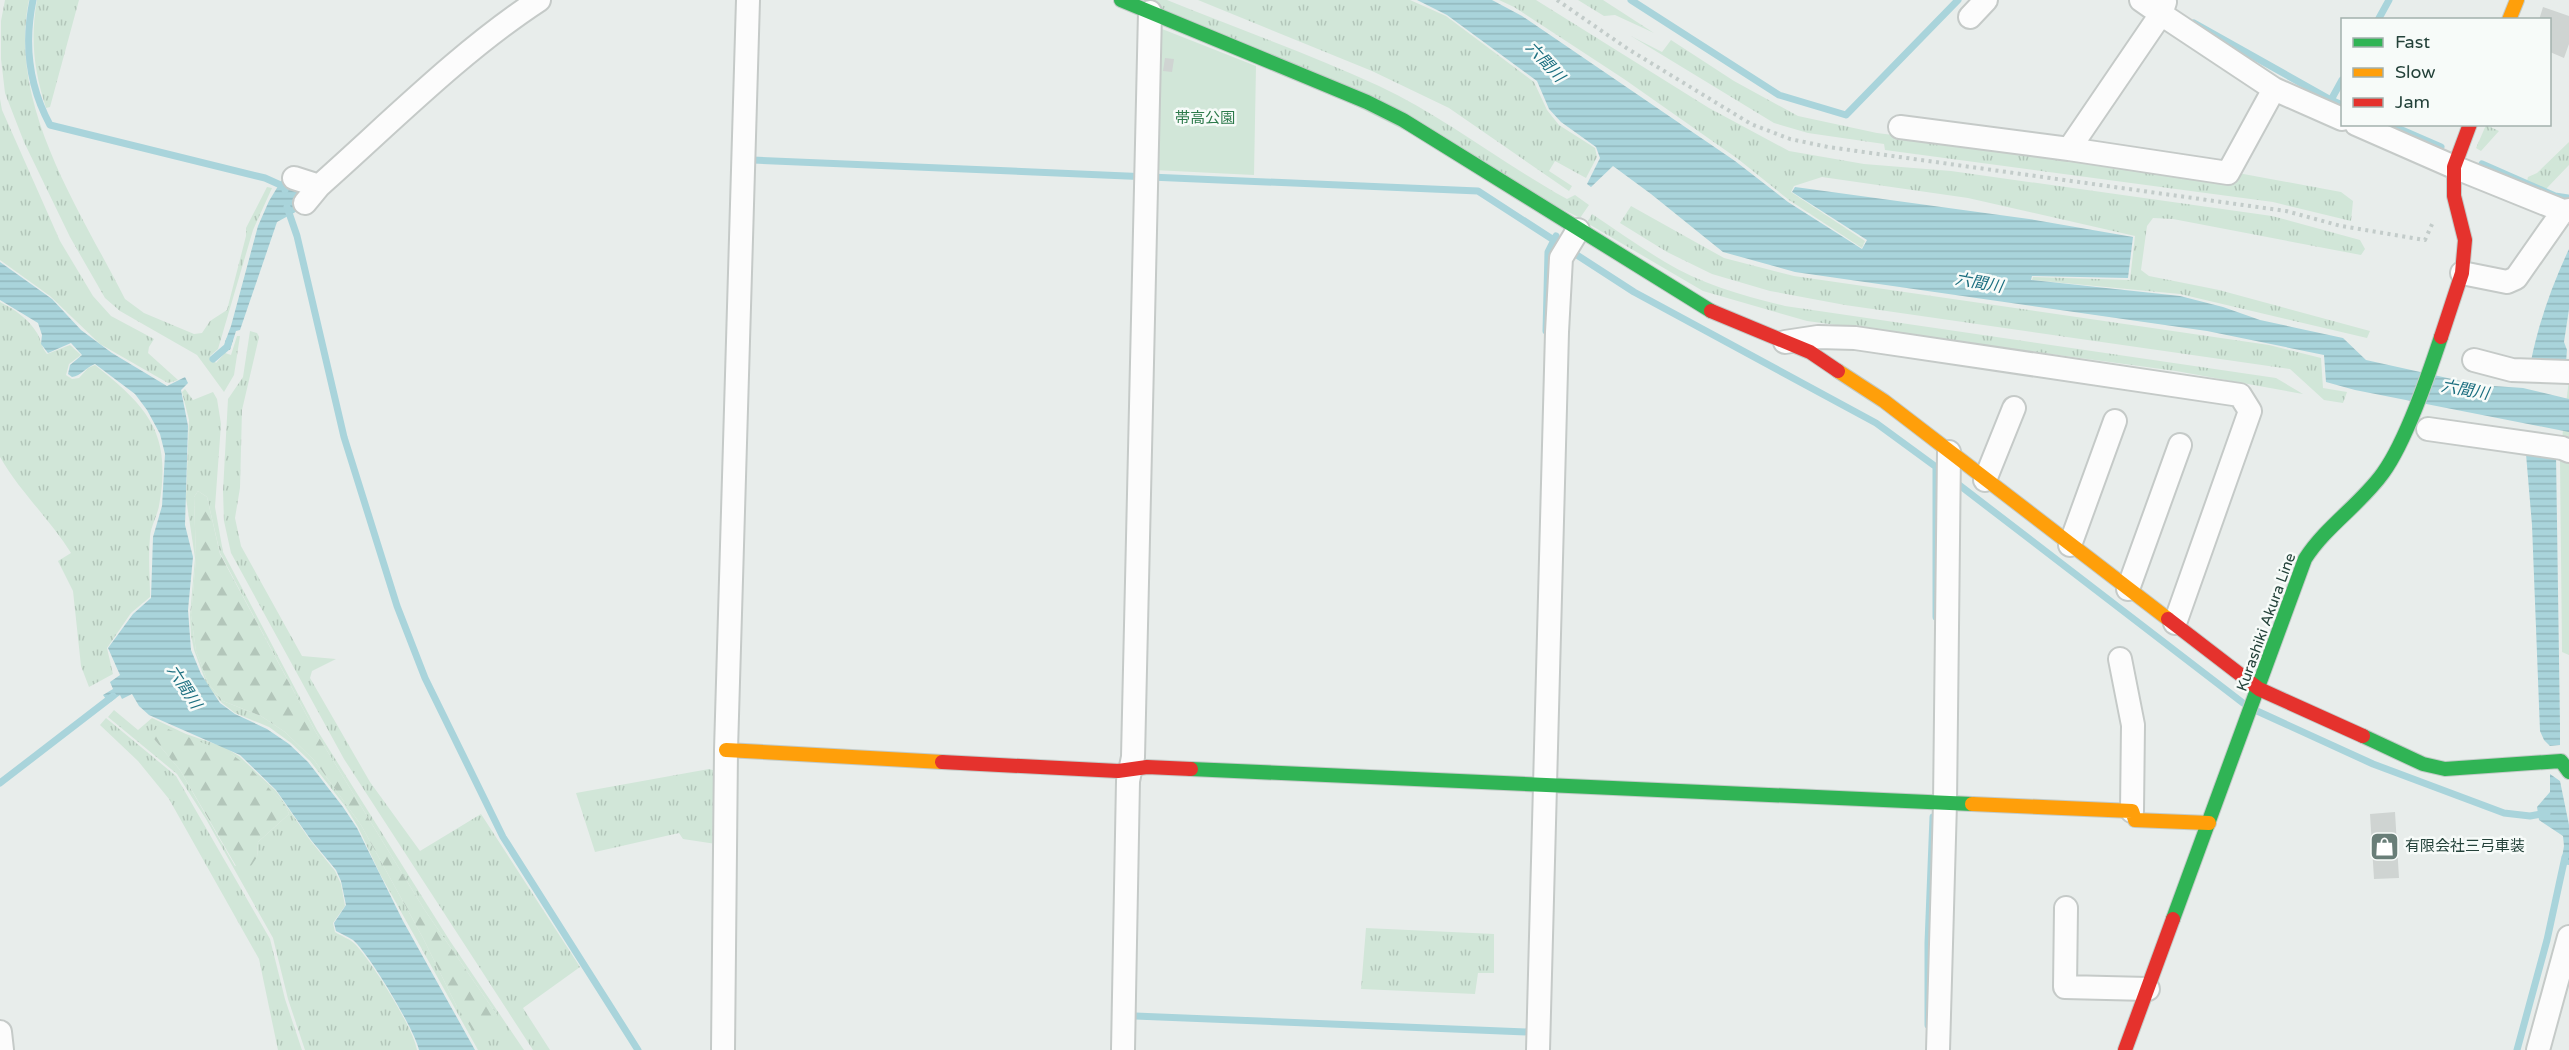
<svg xmlns="http://www.w3.org/2000/svg" width="2569" height="1050" viewBox="0 0 2569 1050" font-family="'Varela Round','Noto Sans JP',sans-serif">
	<style>
		.grass { fill: url(#grass-tufts); fill-rule: evenodd }
		.forest { fill: url(#forest-firs) }
		.green { fill: #d1e6d8 }
		.water { fill: url(#water-rules) }
		.lines { fill: none; stroke-linecap: round; stroke-linejoin: round }
		.stream { stroke: #a9d4db; stroke-width: 7 }
		.building { fill: #cfd4d2 }
		.street-casing { stroke: #c5cac8; stroke-width: 26 }
		.fast-casing { stroke: #c3cbc8; stroke-width: 16 }
		.slow-casing { stroke: #c3cbc8; stroke-width: 16 }
		.jam-casing { stroke: #c3cbc8; stroke-width: 16 }
		.path { stroke: #c3ccca; stroke-width: 4; stroke-dasharray: 3 4.5; stroke-linecap: butt }
		.street { stroke: #fcfcfc; stroke-width: 22 }
		.fast { stroke: #30b455; stroke-width: 14 }
		.slow { stroke: #ff9f0a; stroke-width: 14 }
		.jam { stroke: #e5322d; stroke-width: 14 }
		.labels { text-anchor: middle; dominant-baseline: central; stroke-width: 5; stroke-linejoin: round; paint-order: stroke }
		.park-label { font-size: 15px; fill: #2d7a4b; stroke: #f7fbf9 }
		.street-label { font-size: 15px; fill: #24423a; stroke: #f7fbf9 }
		.poi-label { font-size: 15px; fill: #24423a; stroke: #f7fbf9; text-anchor: start }
		.water-label { font-size: 16px; font-style: italic; fill: #1c6f80; stroke: #f7fbf9 }
	</style>
	<defs>
		<pattern id="grass-tufts" width="24" height="20" patternUnits="userSpaceOnUse" patternTransform="scale(1.5)"><rect width="24" height="20" fill="#d1e6d8"/><path d="M3 7l-1-3M5 7V3M7 7l1-3M15 17l-1-3M17 17v-4M19 17l1-3" fill="none" stroke="#b3c6ba"/></pattern>
		<pattern id="forest-firs" width="22" height="20" patternUnits="userSpaceOnUse" patternTransform="scale(1.5)"><rect width="22" height="20" fill="#d1e6d8"/><path d="M5 1l3.5 6h-7zM16 11l3.5 6h-7z" fill="#b3c6ba"/></pattern>
		<pattern id="water-rules" width="6" height="5" patternUnits="userSpaceOnUse" patternTransform="scale(1.5)"><rect width="6" height="5" fill="#a9d4db"/><path d="M0 2.5h6" fill="none" stroke="#91b7bd"/></pattern>
	</defs>
	<rect width="100%" height="100%" fill="#e8edeb"/>
	<path class="grass" d="M5,0h24c-22,104 51,210 96,299l19,14 50,21 8,-1 8,-12 17,-11 19,-74v-8l21,-41 5,1 -19,42 -35,119 -8,7 6,7 9,-10 6,2 6,-19h3l-6,39 -10,17 -27,-37 -77,-44 -15,-13 -35,-61 -46,-95 -19,-49 -4,-34v-38z
		M37,0h42l-29,107 -4,1c-12,-37 -16,-69 -9,-108z
		M1143,0h24c71,29 143,54 212,86 66,31 124,78 188,113l8,-4 14,10 -9,13z
		M1198,0h212l36,16 88,66 13,28 12,15 36,23 2,9 -11,21 -31,-17 -6,10 23,15 -3,5 -120,-83 -77,-37z
		M1499,0h37l173,108 80,43 75,13 87,7 321,45 88,24 5,9 -4,6 -188,-36 -20,-1 -6,8 -6,44 8,6 70,14 151,41 -3,7 -187,-44 -148,-14 1,-3 97,3 5,-44 -167,-38 -146,-21 -28,9 -3,6 74,49 -3,7 -73,-48 -51,-41 -114,-80 -110,-72z
		M1578,0h25l51,33 -39,-18 -11,1z
		M1631,36l31,16 9,-12 63,41 64,35 79,17 177,22 184,18 103,19 12,9 -2,20 -78,-19 -388,-52 -1,-6 -76,-11 -34,-10z
		M0,99l2,11 58,131 33,55 18,20 43,23 -5,8 -1,6 30,27 -10,3 -68,-39 -50,-48 -50,-36z
		M2486,125l13,6 -18,20 -5,-3z
		M2569,142v23l-23,24 -19,-8 1,-4 9,-4z
		M1631,206l93,52 70,18 475,69 52,13 2,30 24,4 -4,11 -19,-3 -34,-31 -445,-64 -75,-14 -58,-17 -45,-22 -47,-29z
		M1592,214c24,16 48,33 73,48 36,22 79,34 120,44l491,72 27,16 -127,-23 -369,-50 -104,-30 -116,-68z
		M0,302c15,8 28,16 37,31 4,6 4,14 10,21l23,-9 11,10 -12,9 -3,11 6,4 7,-1 9,-10 7,-3c54,43 77,69 64,141 -2,10 -8,20 -9,31 -2,20 0,40 0,60l-19,16 -24,35 6,26 -24,13 -8,-21 -8,-75 -15,-30 13,-8c-21,-34 -51,-61 -71,-96z
		M250,331l7,2 2,4 -17,73 -2,78 -5,30 6,28 61,110 34,3 -24,12 -2,7 60,104 50,69 61,-37 99,153 -57,41 27,42h-17l-189,-291 -113,-206 -7,-32 -1,-30 5,-92 15,-22z
		M185,389l8,11 20,-8 4,7 4,25 -6,83 8,45 94,178 133,211 74,109h-46l-98,-176 -22,-47 -13,-21 -35,-45 -19,-18 -22,-16 -34,-14 -13,-10 -15,-18 -13,-35 -3,-15 -1,-20 5,-57 -9,-60 3,-78 -7,-28zM198,491l9,6 13,56 95,178 109,178 73,106 -40,-8 -34,-69 -62,-113 -47,-65 -29,-28 -24,-16 -38,-15 -15,-18 -12,-32 -5,-36 5,-57 -2,-61z
		M114,710l24,20 14,-12 34,16 38,13 15,9 37,35 34,49 25,31 6,13 4,22 -12,17 2,9c6,4 15,7 20,12 17,18 58,83 62,106h-112l-17,-51 -15,-61 -67,-119 -29,-45 -69,-57zM154,739l79,16 18,15 35,36 3,8 -31,28 -1,15 -22,9 -55,-96z
		M106,718l70,58 94,163 15,60 17,51h-24l-19,-91 -90,-160 -31,-38 -38,-36z
		M709,769l7,2v73l-33,-5 -4,-6 -84,19 -19,-59z
		M1366,928l128,6v39h-16l-3,21 -114,-5z"/>
	<path class="forest" d="M198,491l9,6 13,57 95,177 109,178 73,106 -1,9 -6,9 -6,1 -11,-3 -16,-24 -34,-69 -62,-113 -47,-65 -29,-28 -24,-16 -38,-15 -15,-18 -12,-32 -5,-36 5,-57 -2,-61z
		M163,727l70,28 18,14 35,37 3,8 -31,28 -1,15 -8,12 -13,-3 -56,-96 -26,-31v-9z"/>
	<path class="green" d="M1157,27l99,39 -2,109 -100,-5z
		M2569,379v276l-7,-3 -2,-196z"/>
	<path class="water" d="M1417,0h75l30,16 213,145 53,41 74,47 5,-9 -75,-48 3,-5 234,32 104,18 -5,41 -96,-2 -1,4 149,16 43,11 37,13 83,18 23,22 113,25 44,3 46,11v33l-214,-42 -29,-8 -2,-27 -117,-24 -412,-59 -72,-20 -72,-58 -38,-28 -22,21 -4,-3 13,-26 -4,-11 -35,-25 -12,-13 -12,-28 -90,-66z
		M283,178l13,5 5,26 -24,13 -37,108 -4,1 -6,19h-4l-1,-8 6,-16 27,-100 11,-25z
		M2569,249v60l-5,33 3,8 -1,12 -35,-1c8,-39 21,-76 38,-112z
		M0,262l52,37 29,31 31,23 55,33 18,-9 3,6 -7,7 7,36 -3,99 8,32 -5,53 3,40 10,24 19,29 15,11 32,15 22,15 19,18 35,45 14,21 46,93 72,129h-56c-4,-20 -51,-98 -66,-110 -5,-3 -11,-6 -17,-9l-2,-8 12,-18 -5,-24 -5,-11 -25,-30 -35,-50 -36,-35 -91,-40 -10,-9 -7,-12 -10,5 -2,-4 -11,8 -6,-8 10,-6 -3,-7 10,-7 -12,-27 25,-34 18,-16 2,-61 9,-31 3,-52 -5,-20 -13,-24 -12,-16 -40,-30c-9,3 -14,12 -23,13l-4,-3 2,-9 12,-10 -11,-12 -23,10 -7,-9 1,-9 -4,-12 -38,-23z
		M2526,454l30,1 4,270v20l-10,1 -6,-6 -4,-9 -8,-206z
		M2550,774l10,7 9,44v40l-8,-1 3,-18 -1,-10 -24,-16 -2,-13 13,-15z"/>
	<g class="lines">
		<path class="stream" d="M33,0c-9,43 -4,86 17,125l215,53 20,9v3
			M1631,0l148,95 67,20 112,-115
			M2378,20l11,-20
			M2194,23l137,77 11,-20
			M2331,100l11,5
			M2388,124l53,23
			M753,160l725,31 156,101 242,131 67,49
			M2482,164l73,32 13,2
			M287,207l10,29 47,201 53,169 28,72 78,159 135,213
			M1546,331l2,-79 8,-16
			M213,359l14,-12 2,-6
			M1936,467v150
			M1954,481l289,222
			M2257,711l116,53 131,49 26,3 17,-3
			M0,783l113,-87
			M1135,1016l394,16
			M1928,1025v-82l5,-126
			M2517,1050l30,-110 18,-83"/>
	</g>
	<path class="building" d="M2543,7l26,9v28l-5,14 -14,-6v-32h-11z
		M1165,58l9,1 -2,13 -9,-1z
		M2395,812l4,66 -25,1 -4,-65z"/>
	<g class="lines">
		<defs>
			<path id="street" d="M2141,0l20,14 -92,135 159,24 46,-84
				M2165,2l-4,12 113,75 68,30
				M1970,17l16,-17
				M2356,124l98,43 109,44
				M1900,127l169,22
				M294,178l25,8
				M305,203l14,-17c70,-62 142,-135 220,-186
				M2462,273l45,9 9,-4 47,-67 6,-1
				M1785,342l33,-5 37,1 385,57 10,16 -75,212
				M2474,360l38,10 57,2
				M2428,429l134,19 7,3
				M1985,480l29,-72
				M2070,545l45,-124
				M2128,589l52,-144
				M2120,659l13,66 -1,86
				M2066,908l-1,79 83,2
				M0,1032l2,18
				M723,1050l3,-300 22,-750
				M1123,1050l5,-269 5,-24 17,-745
				M1538,1050l19,-718 4,-74 17,-28
				M1938,1050l7,-247 4,-351
				M2538,1050l31,-113"/>
			<path id="fast" d="M1121,0l246,102 36,18 308,191
				M2363,736l60,28 22,5 116,-8 8,11
				M1191,769l781,35
				M2173,919l132,-360c21,-33 55,-54 78,-86 23,-32 45,-97 58,-136"/>
			<path id="slow" d="M2509,20l8,-20
				M1838,371l46,30 284,218
				M726,750l216,12
				M1972,804l160,7 3,9 74,3"/>
			<path id="jam" d="M1711,311l99,41 28,19
				M2441,337l21,-64 3,-33 -11,-44v-29l16,-43
				M2168,619l91,70 104,47
				M942,762l176,9 29,-4 44,2
				M2125,1050l48,-131"/>
		</defs>
		<use href="#street" class="street-casing"/>
		<use href="#fast" class="fast-casing"/>
		<use href="#slow" class="slow-casing"/>
		<use href="#jam" class="jam-casing"/>
		<path class="path" d="M1557,0l71,49 123,75 39,15 38,8 458,64 55,15 84,14 8,-18"/>
		<use href="#street" class="street"/>
		<use href="#fast" class="fast"/>
		<use href="#slow" class="slow"/>
		<use href="#jam" class="jam"/>
	</g>
	<defs>
		<symbol id="shop-square" viewBox="-11 -11 22 22"><rect x="-9" y="-9" width="18" height="18" rx="4" fill="#697e78" stroke="#f7fbf9"/><path d="M-5-2.5h2.3a2.7 3.5 0 0 1 5.4 0H5L5.5 6h-11ZM-1.5-2.5h3a1.5 2.3 0 0 0-3 0Z" fill="#fff"/></symbol>
	</defs>
	<g fill-rule="evenodd">
		<use href="#shop-square" x="2368" y="830" width="33" height="33"/>
	</g>
	<g class="labels">
		<g class="park-label">
			<text x="1205" y="118">帯高公園</text>
		</g>
		<g class="street-label">
			<text transform="translate(2266 622) rotate(-70)">Kurashiki Akura Line</text>
		</g>
		<g class="poi-label">
			<text x="2405" y="846">有限会社三弓車装</text>
		</g>
		<g class="water-label">
			<text transform="translate(1545 62) rotate(47)">六間川</text>
			<text transform="translate(1979 283) rotate(10)">六間川</text>
			<text transform="translate(2465 390) rotate(10)">六間川</text>
			<text transform="translate(184 687) rotate(57)">六間川</text>
		</g>
	</g>
	<rect x="2341" y="18" width="210" height="108" fill="#f7fbf9" stroke="#a3b1ad" stroke-width="1.5"/>
	<rect x="2353" y="38" width="30" height="9" fill="#30b455" stroke="#a3b1ad" stroke-width="1.5"/>
	<text x="2395" y="48" font-size="18" fill="#24423a">Fast</text>
	<rect x="2353" y="68" width="30" height="9" fill="#ff9f0a" stroke="#a3b1ad" stroke-width="1.5"/>
	<text x="2395" y="78" font-size="18" fill="#24423a">Slow</text>
	<rect x="2353" y="98" width="30" height="9" fill="#e5322d" stroke="#a3b1ad" stroke-width="1.5"/>
	<text x="2395" y="108" font-size="18" fill="#24423a">Jam</text>
</svg>
